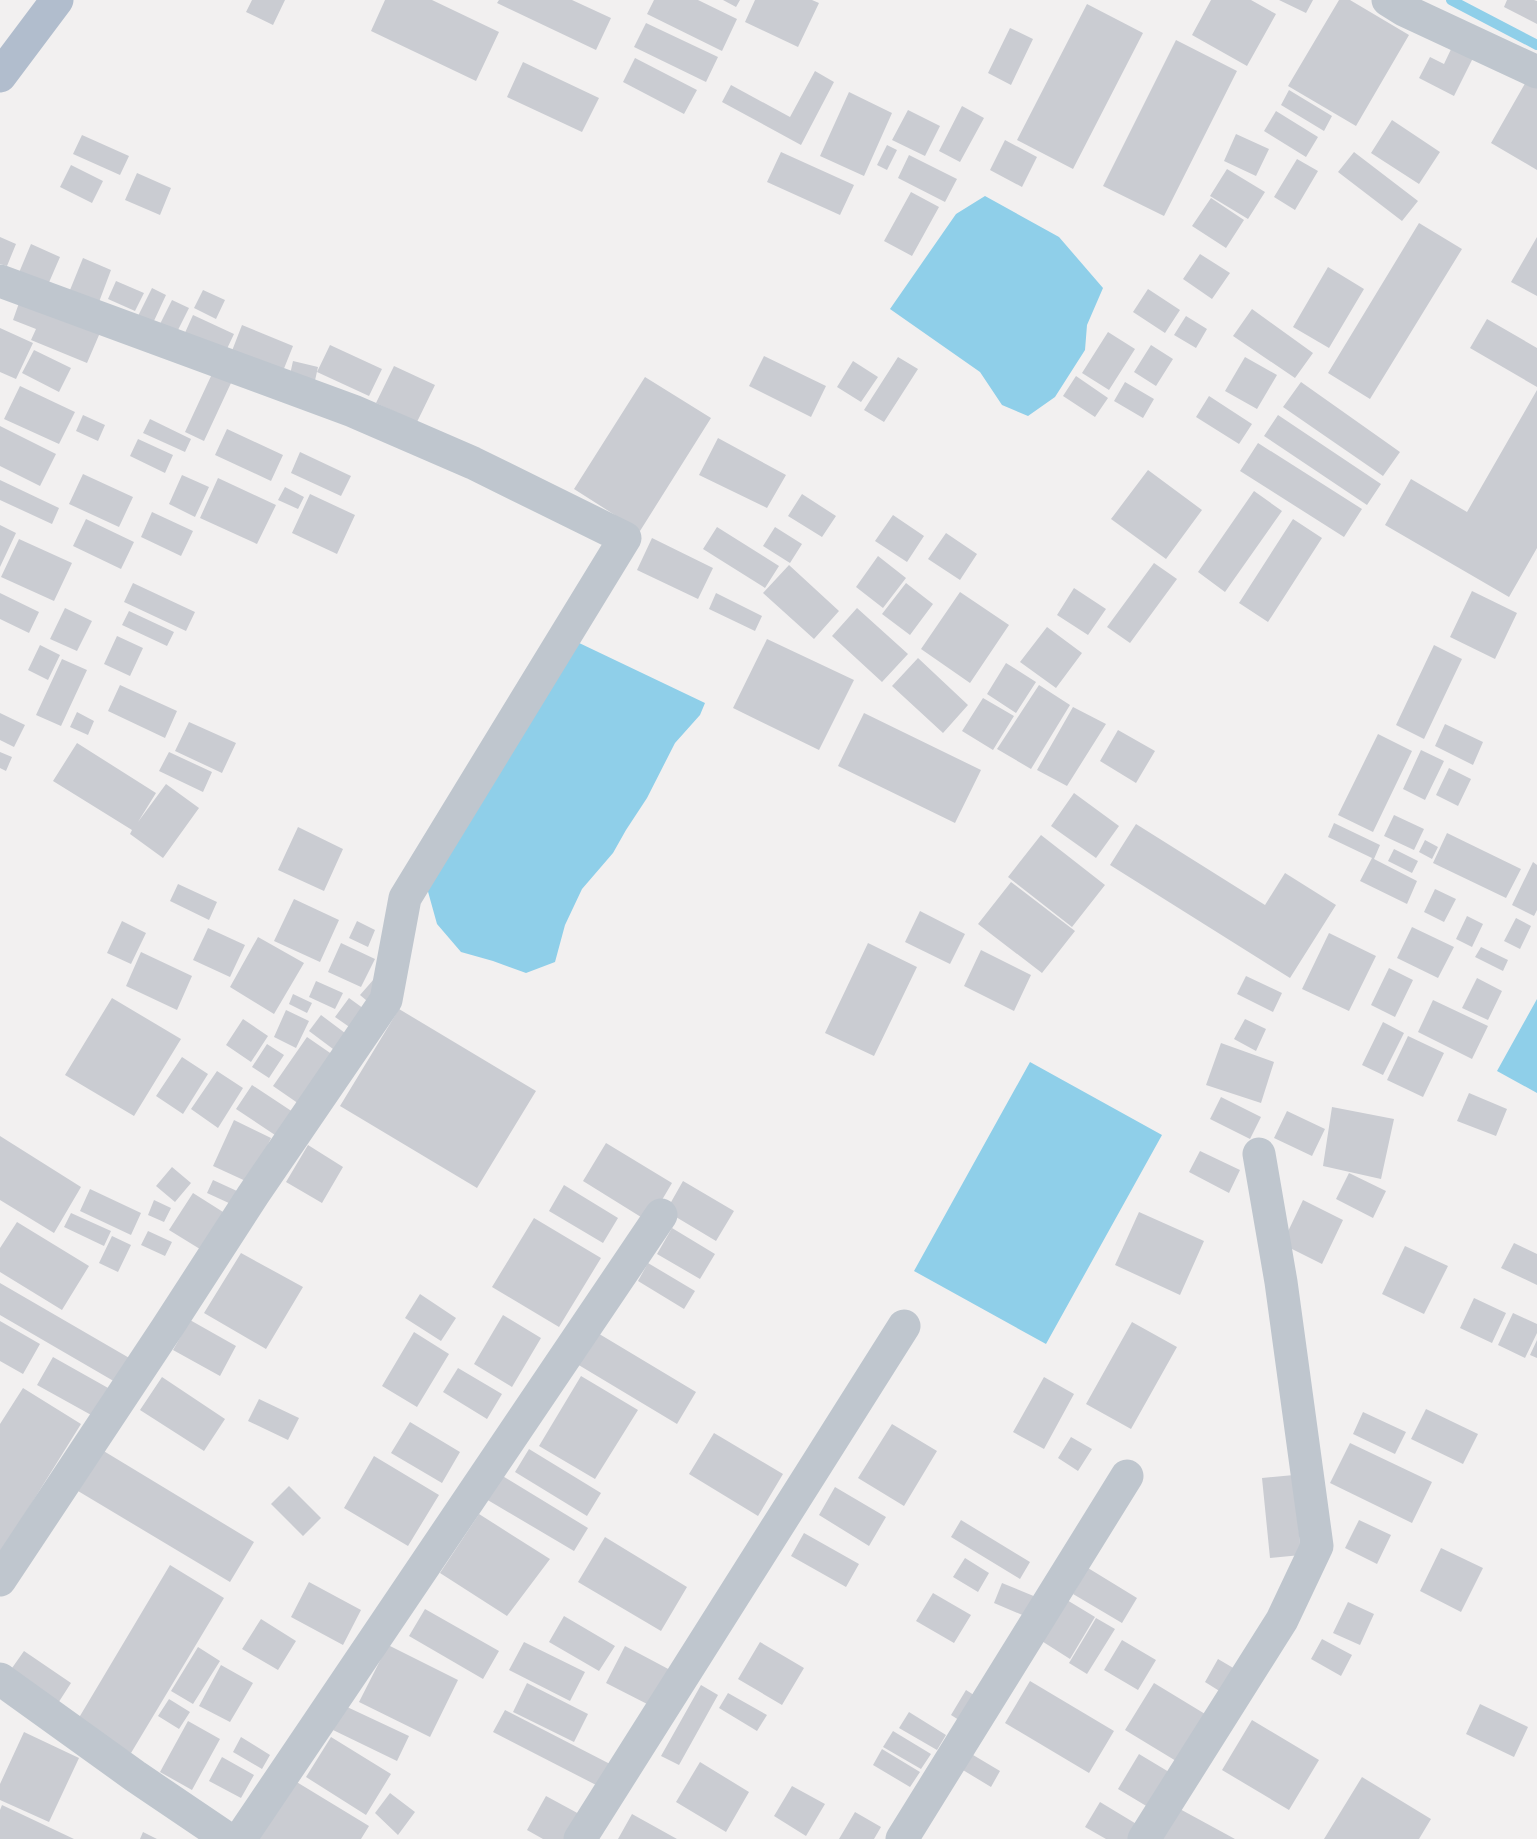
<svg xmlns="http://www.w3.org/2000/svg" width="1537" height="1839" viewBox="0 0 1537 1839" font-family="'PT Sans Narrow',sans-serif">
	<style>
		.water { fill: #8fcfe9 }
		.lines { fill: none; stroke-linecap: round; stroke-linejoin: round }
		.stream { stroke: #8fcfe9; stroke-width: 10 }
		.building { fill: #caccd2 }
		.minor { stroke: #bfc6ce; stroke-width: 33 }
		.major { stroke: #b1bdcd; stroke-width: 33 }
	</style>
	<rect width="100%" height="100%" fill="#f2f0f0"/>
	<path class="water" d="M985,196l74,41 44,51 -16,37 -2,25 -30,47 -27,19 -26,-11 -22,-33 -90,-63 66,-95z
		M575,641l130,62 -5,12 -25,28 -28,55 -21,32 -13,23 -31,36 -17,36 -10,37 -29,11 -33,-12 -32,-9 -24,-28 -10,-36z
		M1537,999v94l-40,-22z
		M1030,1062l132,73 -116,209 -132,-73z"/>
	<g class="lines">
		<path class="stream" d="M1451,0l86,45"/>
	</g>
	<path class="building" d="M252,0h33l-12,25 -27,-13z
		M385,0h47l67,32 -23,49 -105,-50z
		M499,0h73l39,18 -15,32 -99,-47z
		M654,0h44l39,19 -15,32 -75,-37z
		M723,0h17l-4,7z
		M755,0h57l7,3 -21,44 -53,-25z
		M1211,0h40l25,14 -29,52 -55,-31z
		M1279,0h34l-7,13z
		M1339,0h11l59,35 -53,91 -68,-40z
		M1507,0h27l3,1v23l-33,-17z
		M1087,4l56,29 -70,136 -56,-29z
		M646,23l72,34 -12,25 -72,-35z
		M1010,28l23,11 -22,46 -23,-12z
		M1176,40l61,31 -73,145 -61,-30z
		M1453,45l21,11 -20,40 -35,-18 11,-21 14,7z
		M635,58l62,32 -13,24 -61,-32z
		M523,62l76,36 -17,34 -75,-35z
		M815,71l19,11 -33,63 -79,-43 9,-17 59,32z
		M1527,80l10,6v84l-46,-27z
		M1289,90l43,26 -8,15 -43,-26z
		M849,92l43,21 -28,63 -44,-20z
		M962,106l22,12 -24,44 -21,-11z
		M908,110l32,16 -15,30 -33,-16z
		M1276,111l42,26 -12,20 -42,-26z
		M1392,120l48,32 -21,32 -48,-31z
		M1236,134l33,15 -13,27 -32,-15z
		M82,135l47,21 -9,19 -47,-21z
		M1005,140l32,17 -15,30 -32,-17z
		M887,145l10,5 -10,20 -10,-5z
		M781,152l73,33 -14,30 -73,-33z
		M1354,152l64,49 -16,20 -64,-49z
		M909,155l48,24 -12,23 -47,-24z
		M1297,159l21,12 -23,39 -21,-13z
		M71,165l32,16 -11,22 -32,-16z
		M1227,169l38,23 -17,27 -38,-23z
		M137,173l34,15 -11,27 -35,-15z
		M911,192l28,15 -27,49 -28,-15z
		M1211,198l33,22 -18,28 -34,-22z
		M1419,223l43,26 -92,150 -42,-26z
		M0,237l16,7 -9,22 -7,-2z
		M1537,237v59l-26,-14z
		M31,244l29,13 -13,30 -29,-12z
		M1200,254l30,19 -18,26 -29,-20z
		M83,258l28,12 -12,32 -29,-12z
		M1328,267l36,22 -35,59 -36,-21z
		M116,281l28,12 -9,18 -27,-12z
		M152,288l14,7 -13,28 -15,-7z
		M1148,289l32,21 -15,23 -32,-21z
		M203,290l22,10 -9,19 -22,-11z
		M172,300l17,8 -14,28 -17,-8z
		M19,303l83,25 -15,35 -56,-23 5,-11 -23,-9z
		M1252,309l61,44 -18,25 -62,-42z
		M193,315l41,19 -9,19 -41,-18z
		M1186,316l21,13 -11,19 -22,-13z
		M1487,319l50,29v39l-67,-39z
		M242,325l51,21 -12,30 -51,-20z
		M0,328l33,15 -17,36 -16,-7z
		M1108,332l27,17 -26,41 -27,-17z
		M330,345l52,24 -13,27 -52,-24z
		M1151,345l22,14 -17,27 -22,-14z
		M34,350l37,18 -12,24 -37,-19z
		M764,356l62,30 -15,31 -62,-31z
		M898,357l20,12 -34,53 -20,-12z
		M1245,357l32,18 -20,34 -32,-18z
		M293,361l25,6 -4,18 -25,-6z
		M853,361l25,16 -17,25 -24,-15z
		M394,366l41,19 -18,37 -41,-19z
		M212,374l19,9 -27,58 -19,-9z
		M1076,376l32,22 -13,19 -32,-21z
		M645,377l66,41 -71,113 -66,-42z
		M1125,382l29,17 -11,19 -29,-17z
		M1301,382l99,70 -17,24 -100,-69z
		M20,386l55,26 -16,32 -55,-25z
		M1537,390v158l-28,49 -124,-72 26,-46 56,33z
		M1209,396l43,28 -13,20 -43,-27z
		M83,415l22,10 -7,16 -22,-10z
		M1278,415l103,69 -14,21 -103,-69z
		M150,419l41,20 -6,13 -42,-19z
		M0,426l56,28 -16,32 -40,-20z
		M227,429l56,26 -12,26 -56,-26z
		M718,438l68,37 -19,33 -68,-33z
		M138,439l35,16 -8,18 -35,-17z
		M1258,443l104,66 -18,28 -104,-66z
		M300,452l51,24 -10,20 -50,-23z
		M1148,470l54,40 -36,49 -55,-40z
		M83,474l50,23 -14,30 -50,-23z
		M182,475l27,12 -14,30 -26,-13z
		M218,478l58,27 -19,39 -57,-26z
		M0,480l59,28 -7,16 -52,-24z
		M285,487l19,10 -6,12 -20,-9z
		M1254,491l28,20 -57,81 -27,-20z
		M310,494l45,21 -18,39 -45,-21z
		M802,494l34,22 -14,21 -34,-21z
		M152,512l41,19 -12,25 -40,-19z
		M893,515l31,21 -17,26 -32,-21z
		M86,519l48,23 -13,27 -48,-23z
		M1293,519l29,19 -54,84 -29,-19z
		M0,525l16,8 -16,34z
		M717,527l62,39 -14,22 -62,-39z
		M775,527l27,17 -12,19 -27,-17z
		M946,533l31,21 -17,26 -32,-21z
		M652,538l61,30 -15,31 -61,-29z
		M19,539l53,24 -18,38 -53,-24z
		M878,556l28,22 -23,30 -27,-21z
		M1154,563l23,16 -47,64 -23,-16z
		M789,565l50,46 -25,28 -51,-46z
		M133,583l62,29 -9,19 -62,-29z
		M906,583l27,21 -23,31 -28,-21z
		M1074,588l32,21 -18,26 -31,-20z
		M1472,591l45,22 -22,46 -45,-22z
		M960,592l49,33 -39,58 -49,-34z
		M0,593l39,19 -10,21 -29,-14z
		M716,593l46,23 -7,15 -46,-22z
		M65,608l27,13 -15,30 -27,-12z
		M857,608l51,46 -26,28 -50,-46z
		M129,611l45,21 -7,14 -45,-21z
		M1047,627l35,26 -26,35 -36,-26z
		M117,636l26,12 -13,28 -26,-12z
		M767,639l87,41 -35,70 -86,-42z
		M40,645l20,10 -12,25 -20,-10z
		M1434,645l28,14 -38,80 -28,-14z
		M918,658l50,47 -25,28 -51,-47z
		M62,659l25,11 -26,56 -25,-11z
		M1006,663l30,19 -20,31 -29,-19z
		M120,685l57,26 -12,27 -57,-27z
		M1039,685l31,20 -39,64 -34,-20z
		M983,698l31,18 -21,34 -31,-19z
		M1073,707l33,17 -39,62 -30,-16z
		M77,712l17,9 -6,14 -18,-8z
		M0,713l25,12 -11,22 -14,-7z
		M864,713l117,57 -26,53 -117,-57z
		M189,722l47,21 -14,30 -47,-22z
		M1445,724l38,18 -10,23 -38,-19z
		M1118,730l37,21 -19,32 -36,-22z
		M1378,734l34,17 -39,81 -35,-17z
		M77,743l79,50 -18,29 28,-38 33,24 -36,50 -33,-24 2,-4 -79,-49z
		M1421,750l23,11 -19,39 -22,-11z
		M0,752l12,5 -6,14 -6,-3z
		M169,752l43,20 -9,20 -44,-21z
		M1449,768l22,11 -13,27 -22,-11z
		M1074,793l45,33 -23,32 -45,-32z
		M1394,815l30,14 -10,21 -30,-14z
		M1334,823l46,22 -6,14 43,22 -10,23 -47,-23 12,-23 -44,-21z
		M1136,824l129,81 20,-32 51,32 -46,73 -180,-113z
		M298,827l45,22 -19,42 -46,-21z
		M1447,833l74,36 -15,29 -73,-35z
		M1041,835l64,50 -33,42 -64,-50z
		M1425,840l13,7 -6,12 -13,-7z
		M1394,849l24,12 -6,12 -24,-12z
		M1533,862l4,3v45l-3,6 -22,-11z
		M1011,882l64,49 -33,42 -64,-49z
		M178,884l39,18 -8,18 -39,-19z
		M1435,889l21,10 -12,23 -20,-10z
		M294,899l45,21 -19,42 -46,-21z
		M920,911l45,23 -15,30 -45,-22z
		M1467,916l16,8 -11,23 -16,-8z
		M1516,918l15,8 -11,23 -16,-8z
		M122,921l24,12 -15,31 -24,-11z
		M357,921l18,9 -7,17 -19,-9z
		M1412,927l42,20 -16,31 -41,-20z
		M208,928l37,17 -15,32 -37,-17z
		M1329,933l47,23 -27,55 -47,-22z
		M258,937l46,26 -30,51 -44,-27z
		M341,943l34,16 -14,28 -33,-15z
		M868,943l49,24 -43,89 -49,-23z
		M1481,947l27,13 -5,11 -28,-14z
		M981,950l50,25 -17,36 -50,-25z
		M141,952l51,24 -15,34 -51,-24z
		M1389,968l24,12 -18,37 -24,-12z
		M1246,976l36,17 -9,19 -36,-18z
		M1477,978l25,13 -14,29 -26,-12z
		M374,979l-1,27 -13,-11z
		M316,981l27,12 -8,16 -26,-12z
		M293,994l19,9 -5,10 -18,-9z
		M112,998l69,41 -47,77 -69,-41z
		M349,998l22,16 -13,19 -23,-16z
		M1433,1000l55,26 -16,33 -54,-27z
		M399,1009l137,82 -59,97 -137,-82z
		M286,1010l23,11 -13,27 -22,-11z
		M321,1015l32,24 -12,16 -32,-24z
		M243,1019l25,17 -17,26 -25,-17z
		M1245,1019l21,10 -10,22 -22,-12z
		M1383,1022l21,11 -21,42 -21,-10z
		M1408,1036l36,17 -21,44 -36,-17z
		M307,1037l29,20 -34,49 -29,-20z
		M1221,1043l53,19 -13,41 -55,-18z
		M267,1044l17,11 -15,23 -17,-11z
		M182,1057l26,17 -25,40 -27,-18z
		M217,1071l26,17 -25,40 -27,-19z
		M252,1085l47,31 -15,25 -48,-32z
		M1469,1093l38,16 -11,27 -39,-15z
		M1221,1097l40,20 -11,22 -40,-20z
		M1332,1107l62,12 -13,60 -58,-13z
		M1287,1111l38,18 -13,27 -38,-18z
		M234,1120l37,18 -21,45 -37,-17z
		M0,1136l81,51 -27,46 -54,-33z
		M606,1143l66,40 -23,39 -66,-41z
		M308,1145l35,22 -21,36 -36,-21z
		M1200,1151l40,19 -11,23 -40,-21z
		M172,1167l19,16 -16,19 -19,-16z
		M1349,1173l37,18 -13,27 -37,-19z
		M213,1180l24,11 -6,13 -24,-11z
		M683,1181l51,30 -18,30 -50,-30z
		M564,1185l54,33 -15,25 -54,-32z
		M90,1189l51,24 -10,22 -51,-24z
		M193,1193l38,24 -23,37 -39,-24z
		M154,1200l17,8 -7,14 -16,-7z
		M1303,1200l40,20 -21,44 -40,-20z
		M1139,1212l65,29 -24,54 -65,-30z
		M71,1213l40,18 -7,15 -40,-19z
		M534,1218l67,40 -42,69 -67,-40z
		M17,1222l72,44 -27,44 -62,-38v-24z
		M672,1228l43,26 -15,25 -43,-25z
		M148,1231l24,11 -7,14 -24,-11z
		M112,1236l19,9 -13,27 -19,-9z
		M1514,1243l23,11v31l-36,-17z
		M1405,1246l43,20 -24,48 -42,-20z
		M241,1253l62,34 -37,62 -62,-36z
		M648,1263l47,28 -11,18 -46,-28z
		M0,1283l131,76 -14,24 -117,-68z
		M420,1294l36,24 -15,23 -36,-23z
		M1474,1298l32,15 -14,30 -32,-15z
		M1513,1313l24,11v9l-12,25 -27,-13z
		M503,1315l38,23 -29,49 -38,-23z
		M190,1320l46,26 -16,30 -47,-26z
		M0,1321l40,23 -17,30 -23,-13z
		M1132,1322l45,25 -46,82 -45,-25z
		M591,1329l105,63 -19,32 -105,-63z
		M414,1332l35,22 -32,53 -35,-21z
		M1537,1340v18l-7,-3z
		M53,1357l64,36 -15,28 -65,-36z
		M458,1368l44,26 -15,25 -44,-27z
		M581,1376l57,34 -43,69 -56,-33z
		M162,1377l63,42 -21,32 -64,-41z
		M1044,1377l30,17 -30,55 -31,-17z
		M23,1388l58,36 -81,130v-130z
		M259,1399l40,19 -11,22 -40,-19z
		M1426,1409l52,25 -15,30 -52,-25z
		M1363,1412l43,20 -11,22 -42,-20z
		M410,1422l50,30 -18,31 -51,-30z
		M892,1424l45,27 -33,55 -46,-28z
		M714,1433l69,41 -25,42 -69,-42z
		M1071,1437l21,12 -14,22 -20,-13z
		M1350,1443l82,39 -20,41 -82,-40z
		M529,1449l72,44 -14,23 -72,-44z
		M102,1450l152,92 -24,40 -152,-91z
		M374,1456l65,39 -31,51 -64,-38z
		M501,1475l87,53 -14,23 -88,-52z
		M1294,1475l7,80 -31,3 -8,-80z
		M289,1486l32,32 -18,18 -32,-32z
		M835,1487l51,30 -17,29 -50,-31z
		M479,1514l71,45 -43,57 -67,-43z
		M961,1520l69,42 -10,17 -69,-42z
		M1359,1520l32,15 -14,29 -32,-16z
		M804,1533l55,31 -13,23 -55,-31z
		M605,1537l82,50 -26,44 -83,-49z
		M1441,1548l42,20 -22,44 -41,-21z
		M965,1558l24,15 -11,19 -25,-15z
		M170,1565l54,33 -93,155 -54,-32z
		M1088,1568l49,30 -15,25 -49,-29z
		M309,1582l52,28 -18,35 -52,-28z
		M1002,1583l34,14 -9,20 -33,-14z
		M933,1593l38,22 -17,28 -38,-22z
		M1062,1597l33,20 -25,42 -33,-21z
		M1348,1602l26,12 -14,31 -27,-12z
		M425,1609l74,42 -16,28 -74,-43z
		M564,1616l51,30 -16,25 -50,-29z
		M1096,1618l19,11 -28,45 -18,-11z
		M261,1619l35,22 -18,29 -36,-21z
		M1322,1639l30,16 -11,21 -30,-17z
		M1122,1640l34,20 -18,30 -34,-20z
		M524,1642l61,30 -15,29 -61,-31z
		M760,1642l44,26 -22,37 -44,-26z
		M388,1645l70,35 -28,57 -71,-35z
		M625,1646l47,25 -19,36 -47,-24z
		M198,1647l22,14 -27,43 -22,-13z
		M24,1651l47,32 -18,28 -48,-33z
		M1218,1659l17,10 -14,23 -16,-10z
		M221,1665l32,18 -23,39 -31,-16z
		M1030,1681l84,50 -25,42 -84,-50z
		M527,1683l61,31 -14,28 -61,-30z
		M1154,1683l56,34 -29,47 -56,-34z
		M701,1685l17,10 -39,70 -18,-9z
		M966,1690l19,12 -15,25 -19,-12z
		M728,1693l39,22 -10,16 -38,-23z
		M169,1699l21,13 -11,17 -21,-13z
		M1480,1704l48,23 -14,30 -48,-23z
		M345,1706l64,30 -12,25 -64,-31z
		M505,1710l105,54 -12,22 -105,-54z
		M909,1712l37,23 -9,15 -38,-22z
		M1252,1720l67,40 -30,50 -67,-40z
		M188,1721l32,18 -28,51 -32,-18z
		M893,1731l38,23 -10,15 -38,-22z
		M24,1732l55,26 -30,64 -49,-22v-16z
		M241,1737l29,18 -8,14 -29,-17z
		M331,1737l60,37 -25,41 -60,-38z
		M882,1749l38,23 -10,15 -37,-22z
		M963,1749l37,22 -9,16 -38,-23z
		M1139,1754l35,21 -21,35 -35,-21z
		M222,1757l32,18 -13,23 -32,-17z
		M700,1762l49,30 -23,40 -50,-30z
		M1362,1777l69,42 -12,20h-95z
		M295,1781l74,45 -8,13h-111z
		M792,1786l33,18 -19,32 -32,-20z
		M390,1793l25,19 -17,23 -23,-22z
		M546,1796l35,19 -13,24h-25l-16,-9z
		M1100,1802l43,26 -7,11h-30l-21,-12z
		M2,1805l72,34h-74v-29z
		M1178,1808l57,31h-74z
		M855,1812l26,15 -7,12h-35z
		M632,1814l45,25h-59z
		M143,1832l14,7h-17z"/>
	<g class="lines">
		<path class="minor" d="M1388,0l16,10 133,62
			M0,281l353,130 120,52 152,75 -220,360 -19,102 -133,195 -86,133 -167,252
			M0,1679l135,97 93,63
			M240,1839l421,-624
			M580,1839l324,-513
			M902,1839l225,-363
			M1144,1839l138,-219 35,-74 -36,-264 -22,-128"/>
		<path class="major" d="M0,76l57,-76"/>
	</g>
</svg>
